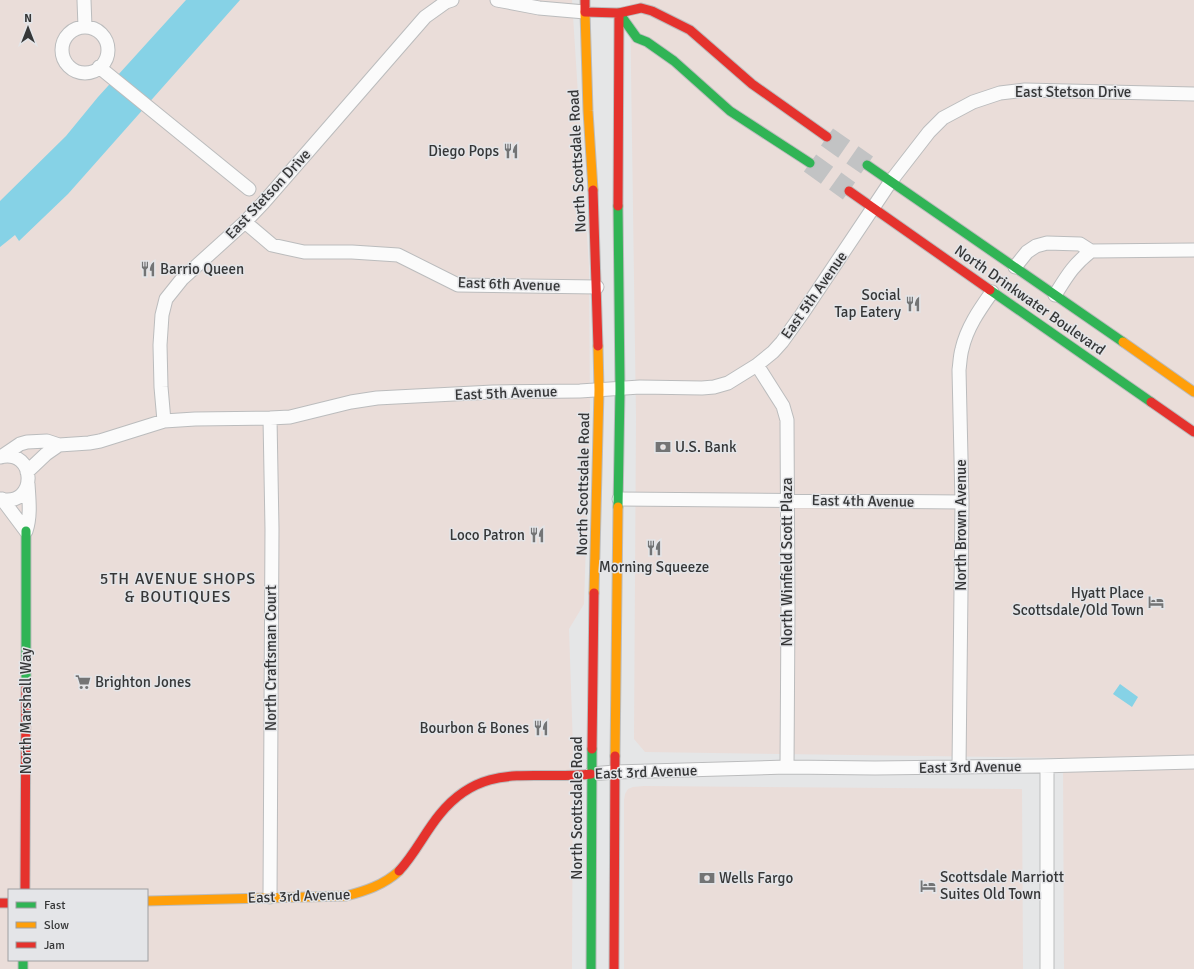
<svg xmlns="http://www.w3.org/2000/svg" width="1194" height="969" viewBox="0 0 1194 969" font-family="Signika,sans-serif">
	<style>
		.commercial { fill: #eaddd9; fill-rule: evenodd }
		.water { fill: #86d2e6 }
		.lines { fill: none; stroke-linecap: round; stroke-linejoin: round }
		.primary-tunnel { stroke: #c2c3c4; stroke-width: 21; stroke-dasharray: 21 10; stroke-linecap: butt }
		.street-casing { stroke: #bbbcbd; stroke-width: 15 }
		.fast-casing { stroke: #bbbcbd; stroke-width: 11 }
		.slow-casing { stroke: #bbbcbd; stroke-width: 11 }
		.jam-casing { stroke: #bbbcbd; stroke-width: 11 }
		.street { stroke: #fbfbfb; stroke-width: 13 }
		.fast { stroke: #30b455; stroke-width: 9 }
		.slow { stroke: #ff9f0a; stroke-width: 9 }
		.jam { stroke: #e5322d; stroke-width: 9 }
		.labels { text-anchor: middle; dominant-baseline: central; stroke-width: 3; stroke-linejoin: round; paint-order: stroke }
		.street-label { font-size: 15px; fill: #363738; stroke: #e4e5e8 }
		.poi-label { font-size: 15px; fill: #363738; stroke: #e4e5e8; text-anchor: end }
		.neighbourhood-label { font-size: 16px; letter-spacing: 1px; fill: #363738; stroke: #e4e5e8 }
	</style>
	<rect width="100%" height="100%" fill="#e5e6e7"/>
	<path class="commercial" d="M0,0h572l17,267 1,155 -6,182 -15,25 4,118 -1,222h-572zM9,890h138v70h-138z
		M630,0h564v969h-130l-1,-211 -418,-6 -11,-13 2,-322z
		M644,786l378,3 1,180h-399v-169l1,-6 3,-5 5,-2z"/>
	<path class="water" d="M186,0h54l-172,194 -49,47 -4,-6 -15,12v-46l66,-65 32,-39z
		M1120,684l18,13 -6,10 -19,-13z"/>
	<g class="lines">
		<path class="primary-tunnel" d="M827,137l40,28
			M810,163l39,28"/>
		<defs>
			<path id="street" d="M84,0l1,27
				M497,0l42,8 46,4
				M62 50a23 23 0 1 1 46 0a23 23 0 1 1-46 0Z
				M99,67l150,122
				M245,222l27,23 32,7h48l46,3 60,30 139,2
				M1015,267l12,-15 9,-6 11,-3 33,1 11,7 103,-1
				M1055,295c12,-19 18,-30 36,-44
				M757,365l26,41 4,14 1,189 -1,158
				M164,421l-3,-34 -1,-42 2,-30 4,-16 16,-20 63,-57 19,-20 161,-185 21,-15 6,-2
				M0,457c37,-9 38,51 0,42
				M1,457l19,-13 7,-2 20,-1 12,4 30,-2 11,-2 64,-20 31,-2 75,-1 20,-1 61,-15 26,-4 116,-6 87,-1 60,-4 62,1 12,-1 14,-4 29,-18 16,-13 9,-10 20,-28 89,-133 38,-49 14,-14 30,-16 27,-9 25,-3 169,4
				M27,472l19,-18 13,-9
				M2,499l24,32
				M619,499l343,3
				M26,531c5,-15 3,-31 2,-47
				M959,767l3,-265 -3,-132c1,-7 1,-14 3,-21 5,-22 18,-40 30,-57
				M591,774l24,-2 172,-5 88,1 165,-2 154,-4
				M270,897l2,-368 -2,-111
				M1047,969v-203"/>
			<path id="fast" d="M619,13l18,25 10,4 27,19 56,50 80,52
				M867,165l256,177
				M618,206l2,183 -2,118
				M990,290l161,112
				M26,683v-152
				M23,960v9
				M591,969l1,-220"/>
			<path id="slow" d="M585,12l3,99 5,79
				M1123,342l71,50
				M594,593l5,-203 -1,-44
				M615,756l3,-249
				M147,901l199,-5c19,-5 38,-11 53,-25"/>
			<path id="jam" d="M585,0v12l34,1 22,-5 11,3 38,19 62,54 75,53
				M593,190l5,156
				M849,191l141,99
				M618,206l1,-193
				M1151,402l43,30
				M592,749l2,-156
				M399,871c16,-17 26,-39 41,-57 44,-54 92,-33 151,-40
				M25,890l1,-207
				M0,903h9
				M614,969l1,-213"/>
		</defs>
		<use href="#street" class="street-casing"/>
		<use href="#fast" class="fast-casing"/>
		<use href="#slow" class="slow-casing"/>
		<use href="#jam" class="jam-casing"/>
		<use href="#street" class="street"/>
		<use href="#fast" class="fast"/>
		<use href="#slow" class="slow"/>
		<use href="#jam" class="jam"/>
	</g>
	<defs>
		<symbol id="restaurant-bare" viewBox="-9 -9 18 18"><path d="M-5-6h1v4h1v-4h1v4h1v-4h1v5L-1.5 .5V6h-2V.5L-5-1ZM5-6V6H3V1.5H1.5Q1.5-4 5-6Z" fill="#737475" stroke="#e4e5e8" stroke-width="2.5" paint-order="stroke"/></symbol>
		<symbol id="bank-bare" viewBox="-9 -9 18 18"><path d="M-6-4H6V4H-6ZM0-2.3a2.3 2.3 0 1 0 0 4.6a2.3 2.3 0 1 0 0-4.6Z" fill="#737475" stroke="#e4e5e8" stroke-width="2.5" paint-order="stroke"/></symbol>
		<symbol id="hotel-bare" viewBox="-9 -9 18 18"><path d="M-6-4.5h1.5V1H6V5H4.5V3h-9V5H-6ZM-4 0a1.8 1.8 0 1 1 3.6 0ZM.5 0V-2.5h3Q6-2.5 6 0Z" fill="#737475" stroke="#e4e5e8" stroke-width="2.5" paint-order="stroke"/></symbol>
		<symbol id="supermarket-bare" viewBox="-9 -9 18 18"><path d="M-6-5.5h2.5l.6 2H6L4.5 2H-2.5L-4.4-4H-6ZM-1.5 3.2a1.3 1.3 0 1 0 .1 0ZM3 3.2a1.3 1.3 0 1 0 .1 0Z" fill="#737475" stroke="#e4e5e8" stroke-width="2.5" paint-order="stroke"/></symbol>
	</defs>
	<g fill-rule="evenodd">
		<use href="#restaurant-bare" x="500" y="140" width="22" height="22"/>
		<use href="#restaurant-bare" x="137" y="258" width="22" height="22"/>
		<use href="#restaurant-bare" x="902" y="293" width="22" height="22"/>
		<use href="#bank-bare" x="652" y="436" width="22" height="22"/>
		<use href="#restaurant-bare" x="526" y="524" width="22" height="22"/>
		<use href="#restaurant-bare" x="643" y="537" width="22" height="22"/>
		<use href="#hotel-bare" x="1145" y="591" width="22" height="22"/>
		<use href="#supermarket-bare" x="72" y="671" width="22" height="22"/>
		<use href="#restaurant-bare" x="530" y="717" width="22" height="22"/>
		<use href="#bank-bare" x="696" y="867" width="22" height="22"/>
		<use href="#hotel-bare" x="917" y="875" width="22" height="22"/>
	</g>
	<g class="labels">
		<g class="street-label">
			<text x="1073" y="92">East Stetson Drive</text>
			<text transform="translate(577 161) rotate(-93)">North Scottsdale Road</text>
			<text transform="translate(268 194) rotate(-47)">East Stetson Drive</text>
			<text transform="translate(509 284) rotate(2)">East 6th Avenue</text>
			<text transform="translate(814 295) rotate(-55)">East 5th Avenue</text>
			<text transform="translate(1030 300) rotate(35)">North Drinkwater Boulevard</text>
			<text transform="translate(506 393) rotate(-2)">East 5th Avenue</text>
			<text transform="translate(583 484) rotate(-89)">North Scottsdale Road</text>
			<text transform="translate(863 501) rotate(1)">East 4th Avenue</text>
			<text transform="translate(961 525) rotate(-90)">North Brown Avenue</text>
			<text transform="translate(787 562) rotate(-90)">North Winfield Scott Plaza</text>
			<text transform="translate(271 658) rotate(-90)">North Craftsman Court</text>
			<text transform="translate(26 711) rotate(-90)">North Marshall Way</text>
			<text transform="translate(970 767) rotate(-1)">East 3rd Avenue</text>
			<text transform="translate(646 772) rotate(-2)">East 3rd Avenue</text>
			<text transform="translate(577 808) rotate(-90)">North Scottsdale Road</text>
			<text transform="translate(299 896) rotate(-2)">East 3rd Avenue</text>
		</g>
		<g class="poi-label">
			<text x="499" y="151">Diego Pops</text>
			<text x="160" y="269" text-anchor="start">Barrio Queen</text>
			<text x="901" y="295">Social<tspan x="901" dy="17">Tap Eatery</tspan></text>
			<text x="675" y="447" text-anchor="start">U.S. Bank</text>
			<text x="525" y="535">Loco Patron</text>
			<text x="654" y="567" text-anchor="middle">Morning Squeeze</text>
			<text x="1144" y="593">Hyatt Place<tspan x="1144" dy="17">Scottsdale/Old Town</tspan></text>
			<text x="95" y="682" text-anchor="start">Brighton Jones</text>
			<text x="529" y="728">Bourbon &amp; Bones</text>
			<text x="940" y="877" text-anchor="start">Scottsdale Marriott<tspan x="940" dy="17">Suites Old Town</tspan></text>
			<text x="719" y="878" text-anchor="start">Wells Fargo</text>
		</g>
		<g class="neighbourhood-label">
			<text x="178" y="579">5TH AVENUE SHOPS<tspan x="178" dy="18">&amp; BOUTIQUES</tspan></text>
		</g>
	</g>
	<rect x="8" y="889" width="140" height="72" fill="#e4e5e8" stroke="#9e9fa2"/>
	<rect x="16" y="902" width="20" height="6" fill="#30b455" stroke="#9e9fa2"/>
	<text x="44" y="909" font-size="12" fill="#363738">Fast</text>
	<rect x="16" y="922" width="20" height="6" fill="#ff9f0a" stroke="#9e9fa2"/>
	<text x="44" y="929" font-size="12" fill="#363738">Slow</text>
	<rect x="16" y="942" width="20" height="6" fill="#e5322d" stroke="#9e9fa2"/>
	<text x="44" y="949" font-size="12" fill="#363738">Jam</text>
	<g transform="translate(28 28)" stroke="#e4e5e8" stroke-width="3" paint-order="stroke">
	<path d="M0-3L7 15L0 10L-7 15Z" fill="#363738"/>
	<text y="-6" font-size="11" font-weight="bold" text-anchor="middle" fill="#363738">N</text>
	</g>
</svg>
